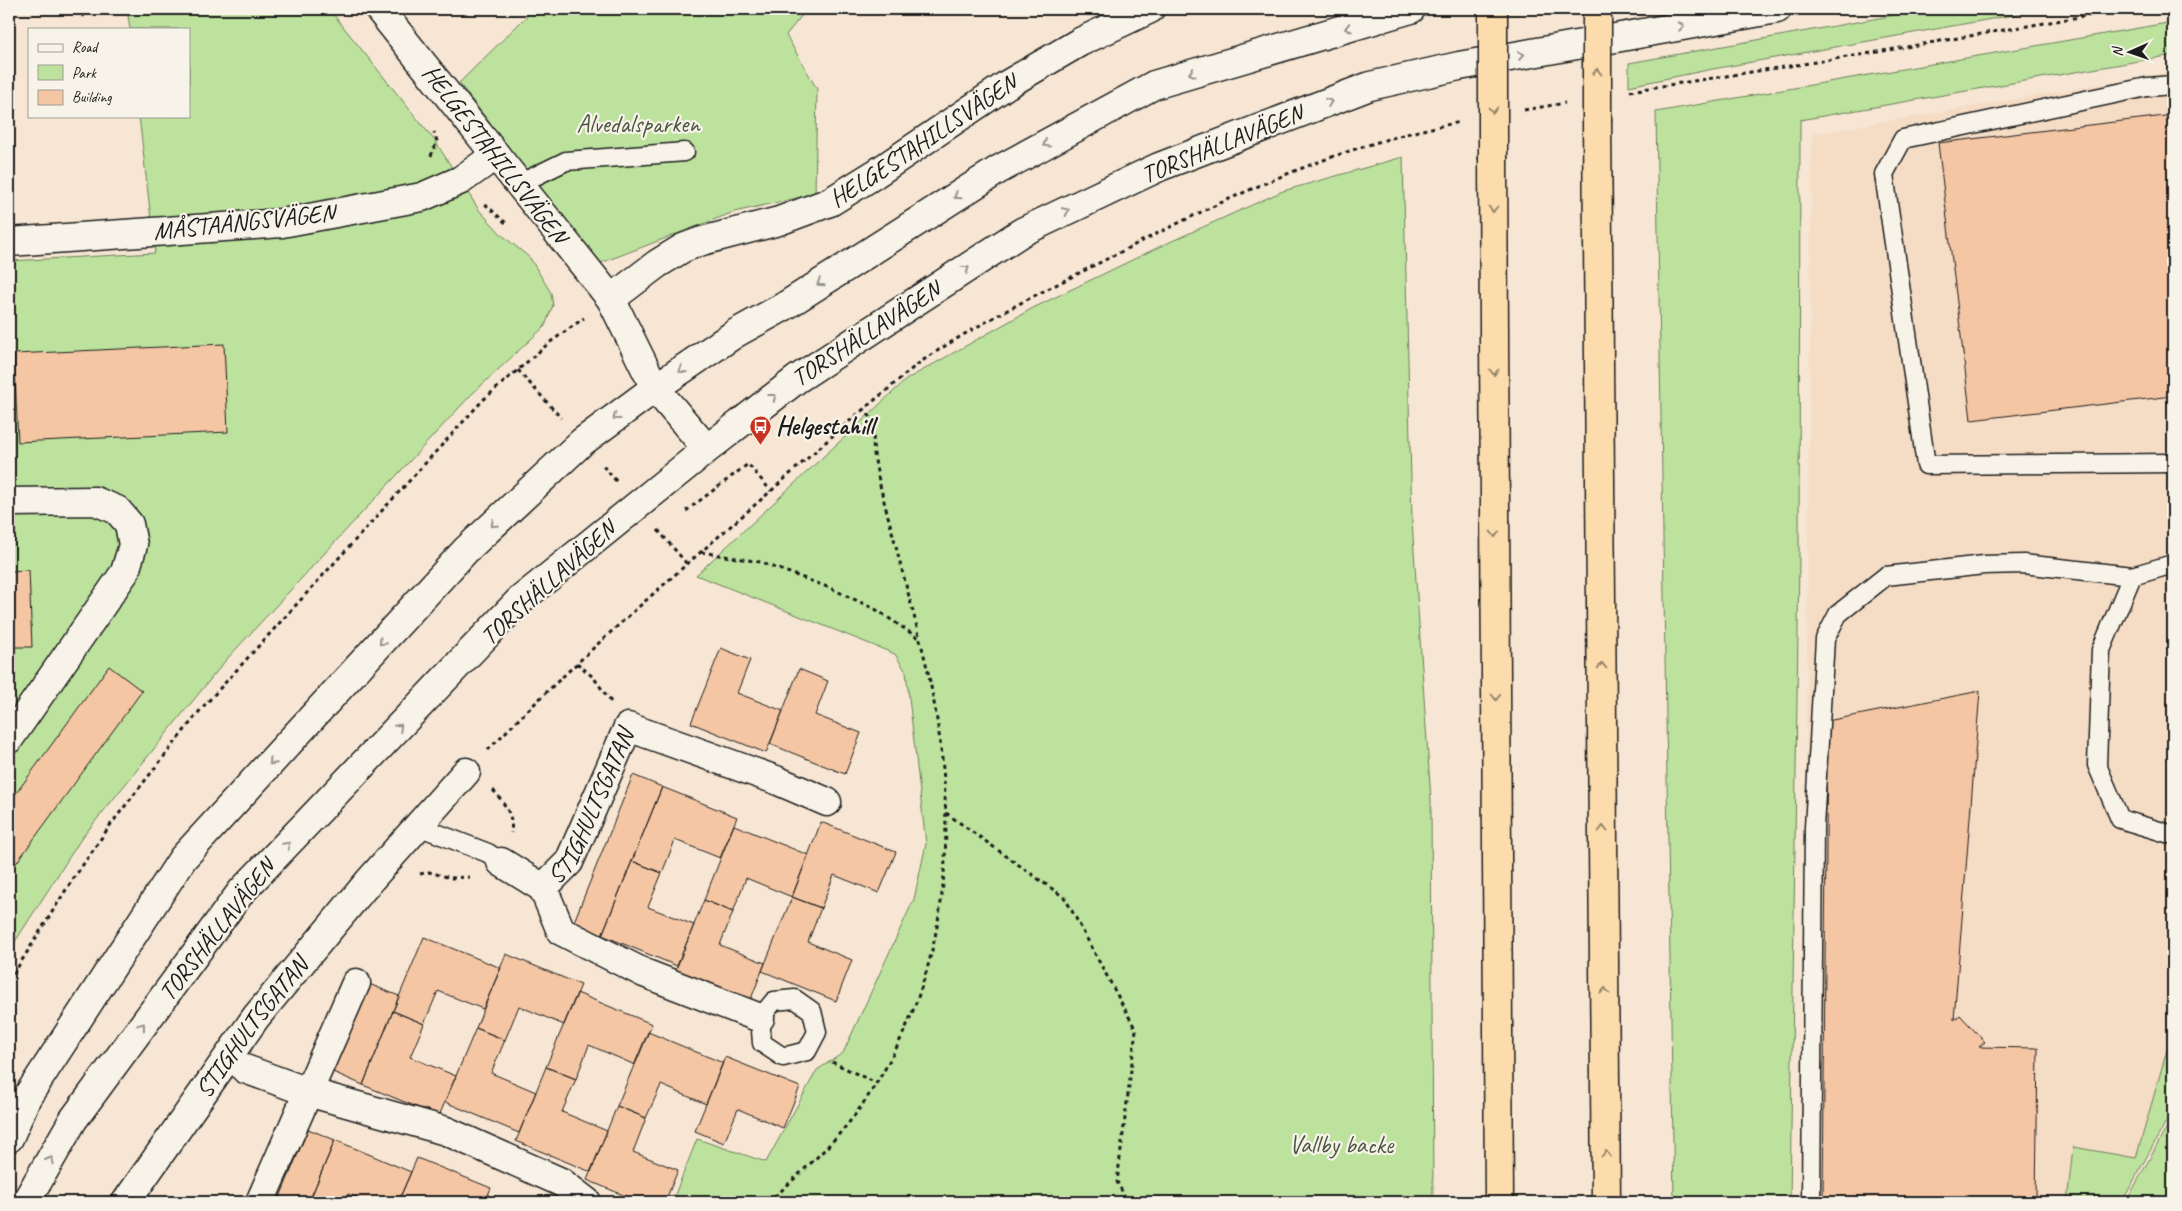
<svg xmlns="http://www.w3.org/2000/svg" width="2182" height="1211" viewBox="0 0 2182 1211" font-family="Caveat,sans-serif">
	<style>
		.built { fill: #f5dcc5 }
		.green { fill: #bce29d; stroke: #6c7f5c }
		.building { fill: #f4c6a3; stroke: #1c1c1c }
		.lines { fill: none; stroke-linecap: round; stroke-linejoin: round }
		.lane-casing { stroke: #1c1c1c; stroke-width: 21 }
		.street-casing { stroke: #1c1c1c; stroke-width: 31 }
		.secondary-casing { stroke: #1c1c1c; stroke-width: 31 }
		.highway-casing { stroke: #1c1c1c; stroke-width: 31 }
		.path { stroke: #1c1c1c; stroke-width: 3; stroke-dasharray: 4 4; stroke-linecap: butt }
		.lane { stroke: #f7f3e8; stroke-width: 18 }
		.street { stroke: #f7f3e8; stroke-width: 28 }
		.secondary { stroke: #f7f3e8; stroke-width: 28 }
		.highway { stroke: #fcdcac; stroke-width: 28 }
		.highway-bridge-casing { stroke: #1c1c1c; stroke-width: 31; stroke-linecap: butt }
		.highway-bridge { stroke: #fcdcac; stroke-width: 28 }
		.oneway { stroke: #94928c }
		.oneway2 { stroke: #97866b }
		.labels { text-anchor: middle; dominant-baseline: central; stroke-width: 4.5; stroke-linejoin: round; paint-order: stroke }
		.park-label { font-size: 25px; fill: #4c5743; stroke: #f7f3e8 }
		.street-label { font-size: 25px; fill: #1c1c1c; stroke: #f7f3e8 }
		.poi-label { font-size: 25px; font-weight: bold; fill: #1c1c1c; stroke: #f7f3e8; text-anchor: start }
	</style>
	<rect width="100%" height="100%" fill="#f6e6d3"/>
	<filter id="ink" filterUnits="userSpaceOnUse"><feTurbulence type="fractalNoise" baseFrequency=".02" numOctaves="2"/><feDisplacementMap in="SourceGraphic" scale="10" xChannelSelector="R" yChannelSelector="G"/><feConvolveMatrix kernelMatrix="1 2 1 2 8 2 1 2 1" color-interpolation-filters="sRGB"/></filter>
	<g filter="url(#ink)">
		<path class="built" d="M2173,72v1034l-53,96h-318l10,-1068z"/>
		<path class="green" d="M127,9h202l106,132 44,69 23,25 28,23 21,35 2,12 -8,21 -75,70 -244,264 -145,179 -72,112v-690l146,-8 -16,-137h50v-87h-59z
			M534,9h273l-21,26 31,54 -2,105 -81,18 -136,52 -139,-181z
			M1929,9h118l-334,60 -84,17v-23z
			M2173,22v33l-373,65 -1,437 -9,645h-116l-18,-1090z
			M1403,157l9,365 19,278 2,402h-761l25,-63 69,23 51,-92 26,-17 71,-154 12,-55 -20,-172 -11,-18 -199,-79 211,-196 126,-71 128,-62 122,-55z
			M2173,1029v80l-51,93h-55l6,-55 63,11z
			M2173,1116v86h-47z"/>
		<path class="building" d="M2173,115v281l-202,24 -33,-277z
			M224,344l4,88 -210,10 -4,-88z
			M29,570l3,77h-23v-76z
			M721,648l29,12 -13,33 46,18 -17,42 -75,-30z
			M109,666l33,25 -133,182v-70z
			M799,669l29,12 -13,34 46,18 -16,41 -75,-30z
			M1980,691l-26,329 6,-5 25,27 -6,5 59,1 -2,154h-213l4,-481z
			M633,775l29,12 -60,148 -29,-11z
			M662,787l75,30 -17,41 -45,-18 -13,33 -30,-12z
			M821,822l75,30 -17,41 -45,-18 -13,33 -29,-11z
			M734,825l74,30 -16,42 -46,-19 -13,34 -29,-12z
			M632,861l30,12 -14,34 46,18 -17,41 -75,-31z
			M792,897l29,11 -13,34 44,18 -16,41 -74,-30z
			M704,900l29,12 -13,33 45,18 -16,41 -75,-30z
			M424,937l77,31 -18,41 -45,-18 -14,33 -31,-13z
			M506,954l75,31 -17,40 -45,-19 -14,34 -29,-12z
			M369,984l30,12 -36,89 -30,-13z
			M577,993l75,31 -17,41 -46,-20 -13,34 -30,-12z
			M393,1011l31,13 -14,33 46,19 -17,40 -76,-31z
			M476,1028l29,12 -14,33 45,19 -17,41 -74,-31z
			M648,1032l75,31 -17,41 -45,-19 -15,33 -29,-12z
			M725,1057l75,30 -17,41 -45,-19 -14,34 -29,-12z
			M546,1067l30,12 -14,33 45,19 -16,41 -75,-31z
			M617,1106l29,12 -13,34 45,18 -13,32h-25l-53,-22z
			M308,1129l27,11 -26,62h-31z
			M335,1140l76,32 -13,30h-30l-20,-8 -3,8h-36z
			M417,1158l74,30 -6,14h-87z
			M488,1196l14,6h-17z"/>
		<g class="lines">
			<defs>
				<path id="lane" d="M2173,85l-26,2 -244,52 -19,35 42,291 247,-2
					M519,184l47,-23 119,-9
					M2173,564l-41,12 -31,74 -4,115 23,54 53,16
					M418,826l70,27 13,9
					M795,999l17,12 5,21 -10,19 -24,6 -21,-14 -2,-25 14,-17z
					M1811,1202l3,-375 11,-188 13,-25 48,-38 98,-11 39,-1 109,12"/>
				<g id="street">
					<path d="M379,9l232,290 44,89"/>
					<path d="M9,242l273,-19 140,-26 39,-17 35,-25"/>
					<path id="s1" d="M611,299l46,-35 26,-16 19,-7 77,-20 51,-19 45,-28 133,-90 72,-42 70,-33"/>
					<path d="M9,502l86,-1 22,9 12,14 4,21 -8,27 -116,167"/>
					<path d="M501,862l42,26"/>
					<path id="s2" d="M543,888l26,-26 59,-135 148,53 51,22"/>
					<path d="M543,888l18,43 83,42 116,45"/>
					<path d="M245,1069l63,23 138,39 115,51 26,20"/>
					<path id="s3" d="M126,1202l130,-185 114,-137 96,-108"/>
					<path d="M260,1202l96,-219"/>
				</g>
				<path id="secondary" d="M655,388l52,61
					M9,1138l18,-41 156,-239 283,-308 116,-108 73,-54 81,-55 49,-27 213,-136 156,-85 257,-76
					M26,1202l47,-82 168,-228 278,-291 188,-152 90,-70 225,-147 137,-65 211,-81 89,-20 318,-57"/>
				<path id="highway" d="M1597,121l9,1081
					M1493,160l6,1042"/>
			</defs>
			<use href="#lane" class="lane-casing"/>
			<use href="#street" class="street-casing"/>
			<use href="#secondary" class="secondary-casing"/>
			<use href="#highway" class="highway-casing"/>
			<path class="path" d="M77,9l7,8
				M1630,91l230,-36 265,-46
				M1524,110l41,-7
				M431,156l6,-15 -3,-9
				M485,204l23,21
				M518,370l43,48
				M603,466l14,16
				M686,511l62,-47 23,27
				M658,530l29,34
				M701,552l59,10 70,26 45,21 45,30
				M577,663l17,15 17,24
				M488,750c89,-91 186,-175 283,-259 38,-34 76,-69 116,-101 13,-11 27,-24 41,-33 54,-36 114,-65 171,-94 115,-59 234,-118 362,-141
				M493,790c11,13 21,25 18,43
				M946,813l119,85 71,132 -19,152 11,20
				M420,874l9,-2 22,6 19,-1
				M9,981l60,-96 42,-61 91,-116 281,-308 66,-57 35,-25
				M832,1062l44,21
				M769,1202c28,-26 58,-52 82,-82 102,-134 111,-289 77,-448 -9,-38 -19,-76 -29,-113 -8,-35 -20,-70 -25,-105 -2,-11 1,-24 -3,-35 -1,-4 -5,-7 -7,-10"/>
			<use href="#lane" class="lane"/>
			<use href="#street" class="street"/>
			<use href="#secondary" class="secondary"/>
			<use href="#highway" class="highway"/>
			<defs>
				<path id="highway-bridge" d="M1493,9v151
					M1597,9v112"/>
			</defs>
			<use href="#highway-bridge" class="highway-bridge-casing"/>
			<use href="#highway-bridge" class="highway-bridge"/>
		</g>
		<defs><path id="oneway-chevron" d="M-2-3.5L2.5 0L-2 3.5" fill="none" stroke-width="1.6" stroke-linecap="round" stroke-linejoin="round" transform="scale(1.25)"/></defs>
		<g class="oneway">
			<use href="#oneway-chevron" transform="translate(1681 26) rotate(-10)"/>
			<use href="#oneway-chevron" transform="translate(1348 28) rotate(164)"/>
			<use href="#oneway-chevron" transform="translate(1521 55) rotate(-10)"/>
			<use href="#oneway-chevron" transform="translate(1192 73) rotate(164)"/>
			<use href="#oneway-chevron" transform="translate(1329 102) rotate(-21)"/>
			<use href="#oneway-chevron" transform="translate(1046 144) rotate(151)"/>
			<use href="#oneway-chevron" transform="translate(957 196) rotate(147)"/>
			<use href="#oneway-chevron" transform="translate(1066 211) rotate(-26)"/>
			<use href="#oneway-chevron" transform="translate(966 269) rotate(-33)"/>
			<use href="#oneway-chevron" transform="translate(820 283) rotate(147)"/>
			<use href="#oneway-chevron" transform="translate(682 370) rotate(146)"/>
			<use href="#oneway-chevron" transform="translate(773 397) rotate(-38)"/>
			<use href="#oneway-chevron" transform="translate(616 417) rotate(144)"/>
			<use href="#oneway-chevron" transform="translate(494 524) rotate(137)"/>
			<use href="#oneway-chevron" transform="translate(382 642) rotate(133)"/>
			<use href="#oneway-chevron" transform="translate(399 727) rotate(-46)"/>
			<use href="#oneway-chevron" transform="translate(272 762) rotate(133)"/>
			<use href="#oneway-chevron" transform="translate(287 845) rotate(-46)"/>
			<use href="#oneway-chevron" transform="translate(142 1026) rotate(-53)"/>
			<use href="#oneway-chevron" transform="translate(50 1160) rotate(-60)"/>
		</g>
		<g class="oneway2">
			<use href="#oneway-chevron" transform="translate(1597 72) rotate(-90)"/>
			<use href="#oneway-chevron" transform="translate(1493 110) rotate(90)"/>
			<use href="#oneway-chevron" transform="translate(1493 209) rotate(90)"/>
			<use href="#oneway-chevron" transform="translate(1494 372) rotate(90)"/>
			<use href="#oneway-chevron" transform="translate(1495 534) rotate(90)"/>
			<use href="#oneway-chevron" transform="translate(1602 666) rotate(-90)"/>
			<use href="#oneway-chevron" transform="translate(1496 697) rotate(90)"/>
			<use href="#oneway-chevron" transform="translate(1603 829) rotate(-90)"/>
			<use href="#oneway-chevron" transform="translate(1605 991) rotate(-90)"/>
			<use href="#oneway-chevron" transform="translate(1606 1154) rotate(-90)"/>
		</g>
	</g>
	<defs>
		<symbol id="bus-pin" viewBox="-11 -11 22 30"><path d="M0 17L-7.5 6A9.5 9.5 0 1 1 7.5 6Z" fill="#c8321e" stroke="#f7f3e8"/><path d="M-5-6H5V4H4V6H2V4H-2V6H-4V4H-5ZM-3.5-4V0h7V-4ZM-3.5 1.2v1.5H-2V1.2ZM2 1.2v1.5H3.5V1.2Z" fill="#fff"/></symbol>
	</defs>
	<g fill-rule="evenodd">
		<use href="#bus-pin" x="748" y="414" width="25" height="34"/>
	</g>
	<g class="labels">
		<g class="park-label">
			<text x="638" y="124">Alvedalsparken</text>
			<text x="1341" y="1145">Vallby backe</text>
		</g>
		<g class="street-label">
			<text stroke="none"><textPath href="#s1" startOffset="354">HELGESTAHILLSVÄGEN</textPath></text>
			<text transform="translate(1222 144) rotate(-22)">TORSHÄLLAVÄGEN</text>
			<text transform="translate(495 154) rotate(52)">HELGESTAHILLSVÄGEN</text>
			<text transform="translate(244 222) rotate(-6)">MÅSTAÄNGSVÄGEN</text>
			<text transform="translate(866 334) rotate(-33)">TORSHÄLLAVÄGEN</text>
			<text transform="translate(548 583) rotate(-42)">TORSHÄLLAVÄGEN</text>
			<text stroke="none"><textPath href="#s2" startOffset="96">STIGHULTSGATAN</textPath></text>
			<text transform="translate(217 930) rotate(-52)">TORSHÄLLAVÄGEN</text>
			<text stroke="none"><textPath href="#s3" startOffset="215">STIGHULTSGATAN</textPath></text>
		</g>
		<g class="poi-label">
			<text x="776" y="426">Helgestahill</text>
		</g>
	</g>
	<rect width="2182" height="1211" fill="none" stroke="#f7f3e8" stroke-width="30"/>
	<rect x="15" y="15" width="2152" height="1181" fill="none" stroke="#1c1c1c" stroke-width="2" filter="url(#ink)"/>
	<rect x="28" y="28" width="162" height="90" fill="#f7f3e8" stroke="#9f9d96"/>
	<rect x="38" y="44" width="25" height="8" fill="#f7f3e8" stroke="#9f9d96"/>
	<text x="72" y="52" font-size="15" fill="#1c1c1c">Road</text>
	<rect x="38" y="65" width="25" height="15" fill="#bce29d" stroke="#9f9d96"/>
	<text x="72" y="78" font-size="15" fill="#1c1c1c">Park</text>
	<rect x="38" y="90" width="25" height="15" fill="#f4c6a3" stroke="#9f9d96"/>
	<text x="72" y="102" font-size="15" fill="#1c1c1c">Building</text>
	<g transform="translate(2130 52) rotate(268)" stroke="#f7f3e8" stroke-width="4" paint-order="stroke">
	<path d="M0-4L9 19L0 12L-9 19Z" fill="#1c1c1c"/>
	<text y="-8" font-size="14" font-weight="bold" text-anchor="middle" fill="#1c1c1c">N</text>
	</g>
</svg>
